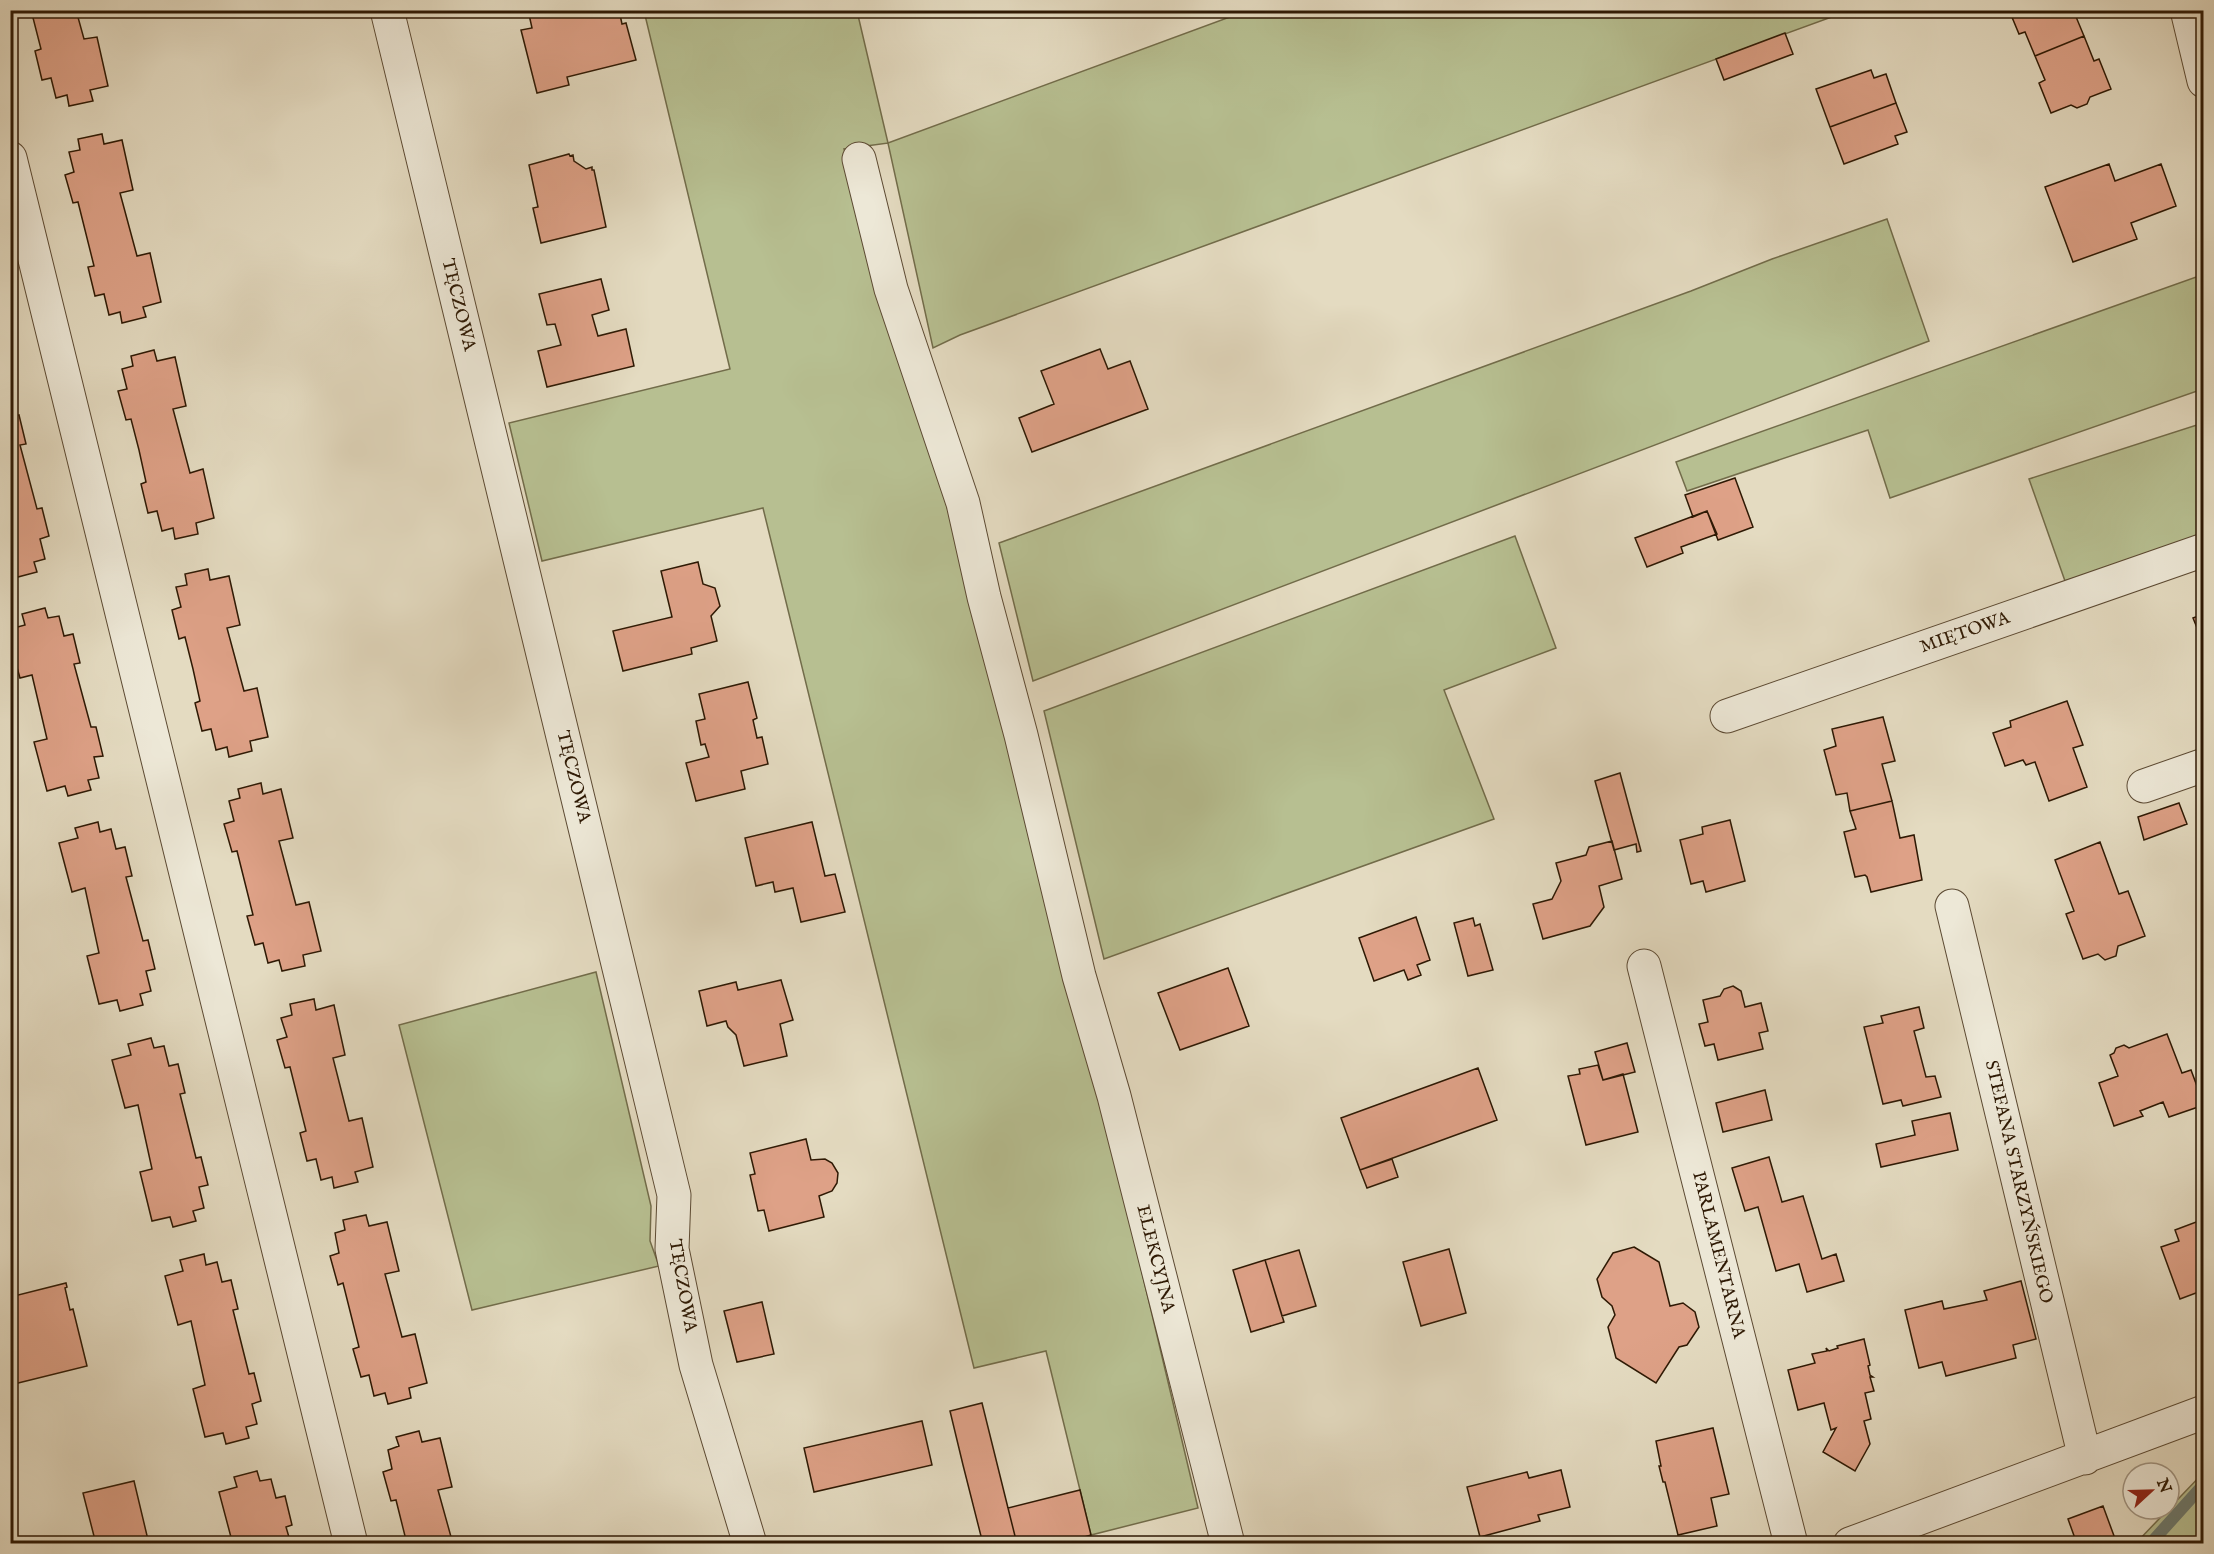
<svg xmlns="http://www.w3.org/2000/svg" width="2214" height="1554" viewBox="0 0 2214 1554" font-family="'IM FELL English',serif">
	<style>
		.green { fill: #b7bf91; stroke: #726c4a; stroke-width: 1.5 }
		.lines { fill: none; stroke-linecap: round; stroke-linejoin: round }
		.stream { stroke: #6c7a6f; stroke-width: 12 }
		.building { fill: #dea187; stroke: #2e1904; stroke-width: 1.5 }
		.minor-casing { stroke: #5c4a33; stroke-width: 35 }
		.minor { stroke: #ede8d7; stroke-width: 33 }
		.labels { text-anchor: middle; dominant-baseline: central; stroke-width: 6; stroke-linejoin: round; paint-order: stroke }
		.street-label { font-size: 18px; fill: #2e1904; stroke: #ede8d7 }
	</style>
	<rect width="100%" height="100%" fill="#e4dbc1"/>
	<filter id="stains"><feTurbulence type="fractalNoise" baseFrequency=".00333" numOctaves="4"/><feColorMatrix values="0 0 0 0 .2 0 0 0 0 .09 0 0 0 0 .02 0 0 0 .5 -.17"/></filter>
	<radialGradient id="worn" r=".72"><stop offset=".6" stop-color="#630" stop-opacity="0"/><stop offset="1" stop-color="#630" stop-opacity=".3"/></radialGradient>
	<path class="green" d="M644,11h213l31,132 358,-132h602l-888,324 -27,13 -45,-205 -44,6 19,72 74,247 174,674 87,366 -107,27 -45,-184 -72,17 -211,-860 -221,53 -33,-138 221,-54z
		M1887,219l42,122 -896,340 -34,-138 692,-252 81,-32z
		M2199,276l5,1 -1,112 -313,109 -22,-68 -181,61 -11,-29z
		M2203,423v114l-138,44 -36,-102z
		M1515,536l41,112 -112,42 50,129 -390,140 -60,-248z
		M596,972l55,234 -1,35 9,25 -187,44 -73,-285z
		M2203,1473v70h-67z"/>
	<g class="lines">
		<path class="stream" d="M2150,1544l54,-60"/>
	</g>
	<path class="building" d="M31,10h45l8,29 13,-2 11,49 -18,4 3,11 -24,5 -2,-11 -11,3 -5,-20 -9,2 -7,-29 6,-2z
		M528,10h91l3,14 4,-1 10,37 -69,17 2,8 -32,8 -16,-63 11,-2z
		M2009,10h67l-2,2 10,24 -49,20 -10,-24 -6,2z
		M1785,33l8,21 -69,26 -8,-21z
		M2084,36l10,25 5,-2 12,30 -21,8 -3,7 -10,4 -6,-3 -20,8 -12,-30 6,-3 -10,-24z
		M1871,70l3,8 12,-4 10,29 -66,24 -14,-38z
		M1896,103l11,29 -12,4 3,8 -54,20 -14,-37z
		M102,134l2,10 18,-4 11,50 -13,3 17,63 13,-3 11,49 -18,5 3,10 -24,6 -2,-11 -11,3 -5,-21 -9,2 -7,-29 6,-1 -16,-64 -5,1 -8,-28 9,-3 -5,-20 11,-2 -2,-11z
		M569,154l1,2 3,-1 1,6 12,8 6,-2v3h2l12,57 -65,16 -8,-35 5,-1 -9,-42z
		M2109,164l6,17 46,-17 15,42 -45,17 6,16 -64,23 -28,-75z
		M601,279l8,31 -17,5 6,21 28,-7 8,37 -87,21 -9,-36 23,-6 -6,-21 -8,1 -8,-31z
		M1100,349l8,20 22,-8 18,48 -116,43 -13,-34 35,-14 -13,-33z
		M154,350l3,11 18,-4 11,49 -13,3 17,64 13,-4 11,49 -18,5 2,11 -23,5 -2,-11 -11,3 -5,-20 -9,2 -7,-29 5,-2 -7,-32 -8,-31 -5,1 -8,-29 9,-2 -5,-20 11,-3 -2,-10z
		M19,415l7,29 -6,1 17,64 5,-1 7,28 -9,3 5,20 -11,3 3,10 -23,6 -4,-10v-151z
		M1735,478l18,49 -35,13 -11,-29 -14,6 -8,-22z
		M1707,511l10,23 -36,13 2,6 -36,14 -12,-29z
		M698,562l5,22 12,4 5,18 -9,10 6,25 -26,7 1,6 -69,17 -10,-40 59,-14 -11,-46z
		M208,569l2,11 19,-4 11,49 -13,3 17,63 13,-3 11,49 -18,4 2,10 -23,6 -2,-10 -11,3 -5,-21 -9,2 -7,-28 5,-2 -7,-32 -8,-32 -6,2 -7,-29 9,-3 -5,-20 11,-2 -2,-11z
		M45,608l3,10 11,-2 5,20 9,-2 7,29 -6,1 17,63h5l7,29 -9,1 5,21 -11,2 3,10 -23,6 -3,-10 -18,5 -13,-49 13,-3 -15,-64 -12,3 -10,-35v-14l15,-4 -3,-11z
		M2204,614v31l-11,-27z
		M748,682l9,36 -4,2 4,18 5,-1 6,27 -27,7 4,18 -49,12 -10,-38 23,-6 -4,-13 -4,1 -5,-24 9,-2 -6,-25z
		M2067,701l16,44 -10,3 14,39 -38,14 -14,-39 -9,3 -3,-5 -18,6 -12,-33 18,-6 -1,-6z
		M1883,717l12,44 -13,3 10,37 -42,10 -3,-18 -11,2 -12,-45 12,-4 -4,-17z
		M1620,773l21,78 -4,1 -1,-8 -22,6 -19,-69z
		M261,783l2,11 18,-5 12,49 -14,3 17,64 13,-3 12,49 -18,4 2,11 -23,5 -3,-11 -11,3 -5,-20 -8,2 -8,-29 6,-1 -16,-64 -5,1 -8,-28 10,-3 -5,-20 11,-3 -2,-9z
		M1892,801l8,37 14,-3 8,45 -51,12 -4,-15 -2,-2 -10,2 -11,-45 12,-3 -6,-18z
		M2179,803l8,21 -43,16 -6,-23z
		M1730,820l15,61 -39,11 -3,-11 -12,3 -11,-44 23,-6 -1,-7z
		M98,822l2,10 11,-3 5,20 9,-2 7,29 -6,1 17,64 5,-1 7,29 -9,2 5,20 -11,3 3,11 -23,6 -3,-11 -18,4 -12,-48 12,-3 -14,-65 -13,4 -13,-49 19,-5 -3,-10z
		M812,822l13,54 10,-2 10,38 -44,10 -8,-34 -18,4 -2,-10 -17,4 -11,-48z
		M1612,841l10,38 -23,7 5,21 -14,19 -47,13 -10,-35 19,-5 9,-18 -5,-18 30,-8 3,-8z
		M2100,842l19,52 9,-3 17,45 -27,10 -2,10 -11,4 -7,-6 -15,5 -17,-45 8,-3 -19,-51z
		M1416,917l14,43 -13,5 4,10 -13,5 -4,-10 -30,11 -15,-43z
		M1473,918l2,8 5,-2 13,46 -25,6 -14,-53z
		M1228,968l21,58 -69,24 -22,-57z
		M781,980l12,40 -13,4 7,32 -43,10 -8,-31 -8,-8 -2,-6 -19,5 -8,-35 37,-9 2,8z
		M1733,986l8,5 4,16 16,-4 7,28 -9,2 4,16 -45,11 -4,-16 -9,2 -6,-22 9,-2 -5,-22 17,-4 4,-7z
		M314,999l2,11 18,-5 11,50 -12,3 16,63 13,-3 11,49 -18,5 3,10 -24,6 -2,-11 -11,3 -5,-21 -9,2 -7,-28 6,-2 -16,-64 -5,1 -8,-28 10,-3 -6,-19 11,-3 -2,-11z
		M1919,1007l5,21 -10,3 12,46 9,-1 6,21 -38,9 -2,-6 -18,4 -19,-77 19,-4 -2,-7z
		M2167,1034l15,39 9,-3 13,35 -35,12 -6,-15 -23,9 3,5 -29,10 -15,-43 19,-7 -8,-21 4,-2 2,-5 8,-3 5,3z
		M151,1038l3,10 10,-2 5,20 9,-2 7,29 -5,1 16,64 5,-1 7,28 -9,2 5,21 -11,3 3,10 -23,6 -3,-10 -18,4 -12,-49 12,-3 -14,-64 -13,3 -13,-48 19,-5 -3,-11z
		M1627,1043l8,29 -32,8 -8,-28z
		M1598,1065l5,15 20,-6 15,58 -52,13 -18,-69 12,-2 -1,-5z
		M1478,1068l19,52 -137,50 -19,-52z
		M1765,1090l7,30 -49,12 -7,-29z
		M1950,1113l8,37 -77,17 -5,-23 39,-9 -3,-14z
		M806,1139l5,21 14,-1 7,4 6,10 -1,10 -5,8 -13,5 5,21 -55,14 -5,-21 -6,1 -8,-36 5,-1 -5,-21z
		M1769,1157l13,45 21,-6 19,63 14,-5 8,27 -37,11 -8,-28 -23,7 -18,-64 -13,4 -13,-43z
		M1392,1159l6,18 -31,11 -7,-18z
		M366,1215l3,11 18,-4 12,49 -14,3 17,63 13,-3 12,49 -18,5 2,10 -23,6 -3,-11 -11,3 -5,-21 -8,2 -8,-28 6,-2 -16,-64 -5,2 -8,-29 9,-3 -4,-20 10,-3 -2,-10z
		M2204,1219v71l-24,9 -19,-52 18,-6 -4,-11z
		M1634,1247l25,15 11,44 13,-3 12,9 4,15 -12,18 -8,2 -23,36 -40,-25 -8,-31 7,-12 -3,-9 -10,-9 -5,-18 16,-26z
		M1449,1249l17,64 -45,13 -18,-64z
		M1299,1250l17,56 -34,10 -17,-56z
		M204,1254l2,11 11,-3 5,20 9,-2 7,29 -5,1 16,64 5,-1 7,28 -9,3 5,20 -11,3 3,11 -23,6 -3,-11 -18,4 -12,-48 12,-4 -14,-64 -13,4 -13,-49 18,-5 -3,-11z
		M1265,1260l19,62 -33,10 -18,-62z
		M2021,1281l15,58 -23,6 3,13 -70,18 -4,-14 -23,6 -14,-58 37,-9 2,8 43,-9 -3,-9z
		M66,1283l1,4 -2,1 5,22 3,-1 14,57 -77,19v-88z
		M762,1302l12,52 -37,8 -13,-51z
		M1864,1339l6,26 -2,1 2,9 3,2h-3l4,14 -9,2 6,26 -7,2 6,23 -15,27 -32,-19 13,-24 -5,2 -7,-27 -26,7 -10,-40 27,-7 -3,-9 15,-3 -1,-3 3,3 9,-3 -1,-2z
		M982,1403l26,105 9,36h-34l-20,-79 -13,-54z
		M922,1421l10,44 -118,27 -10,-44z
		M1713,1428l16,66 -18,4 6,28 -39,9 -13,-53h-2l-4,-16h2l-5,-25z
		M419,1431l3,11 18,-4 12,49 -14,3 15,54h-46l-11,-44 -5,1 -8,-29 9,-3 -4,-19 11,-4 -3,-9z
		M1561,1470l9,37 -32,8 2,6 -60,16 -13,-50 60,-15 2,6z
		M257,1471l3,10 11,-2 5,19 9,-2 7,29 -6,2 5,17h-46l-1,-6 -12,3 -13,-49 18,-5 -3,-10z
		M134,1481l15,63h-53l-13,-51z
		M1080,1490l11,45 -10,3 1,6h-65l-9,-36z
		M2103,1506l14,38h-40l-9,-25z"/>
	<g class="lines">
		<defs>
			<path id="minor" d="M387,10l287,1185 -2,54 24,116 54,179
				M2187,10l17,71
				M10,158l341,1386
				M859,159l32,130 72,214 21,94 37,138 58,241 35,120 114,448
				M1727,716l477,-166
				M2144,786l60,-21
				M1952,906l133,552
				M1644,966l147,578
				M1850,1544l354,-132"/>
		</defs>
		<use href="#minor" class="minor-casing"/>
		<use href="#minor" class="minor"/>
	</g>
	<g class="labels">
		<g class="street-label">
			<text transform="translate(458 305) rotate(76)">TĘCZOWA</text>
			<text transform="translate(1965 633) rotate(-19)">MIĘTOWA</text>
			<text transform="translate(573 777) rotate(76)">TĘCZOWA</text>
			<text transform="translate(2018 1182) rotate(77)">STEFANA STARZYŃSKIEGO</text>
			<text transform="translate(1718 1255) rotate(76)">PARLAMENTARNA</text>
			<text transform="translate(1155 1259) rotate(76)">ELEKCYJNA</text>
			<text transform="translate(682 1286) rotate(80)">TĘCZOWA</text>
		</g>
	</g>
	<rect width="2214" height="1554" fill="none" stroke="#e4dbc1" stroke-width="36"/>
	<rect x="12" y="12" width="2190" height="1530" fill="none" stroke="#2e1904" stroke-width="3"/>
	<rect x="18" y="18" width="2178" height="1518" fill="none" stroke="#2e1904" stroke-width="1.5"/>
	<g transform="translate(2151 1491) rotate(68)"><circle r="28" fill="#ede8d7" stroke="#a19583" stroke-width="1.5"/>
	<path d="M0-4.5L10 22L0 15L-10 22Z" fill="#8f2418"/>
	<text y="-9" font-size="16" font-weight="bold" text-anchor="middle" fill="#2e1904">N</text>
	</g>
	<rect width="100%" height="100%" filter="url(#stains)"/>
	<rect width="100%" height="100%" fill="url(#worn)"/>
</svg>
